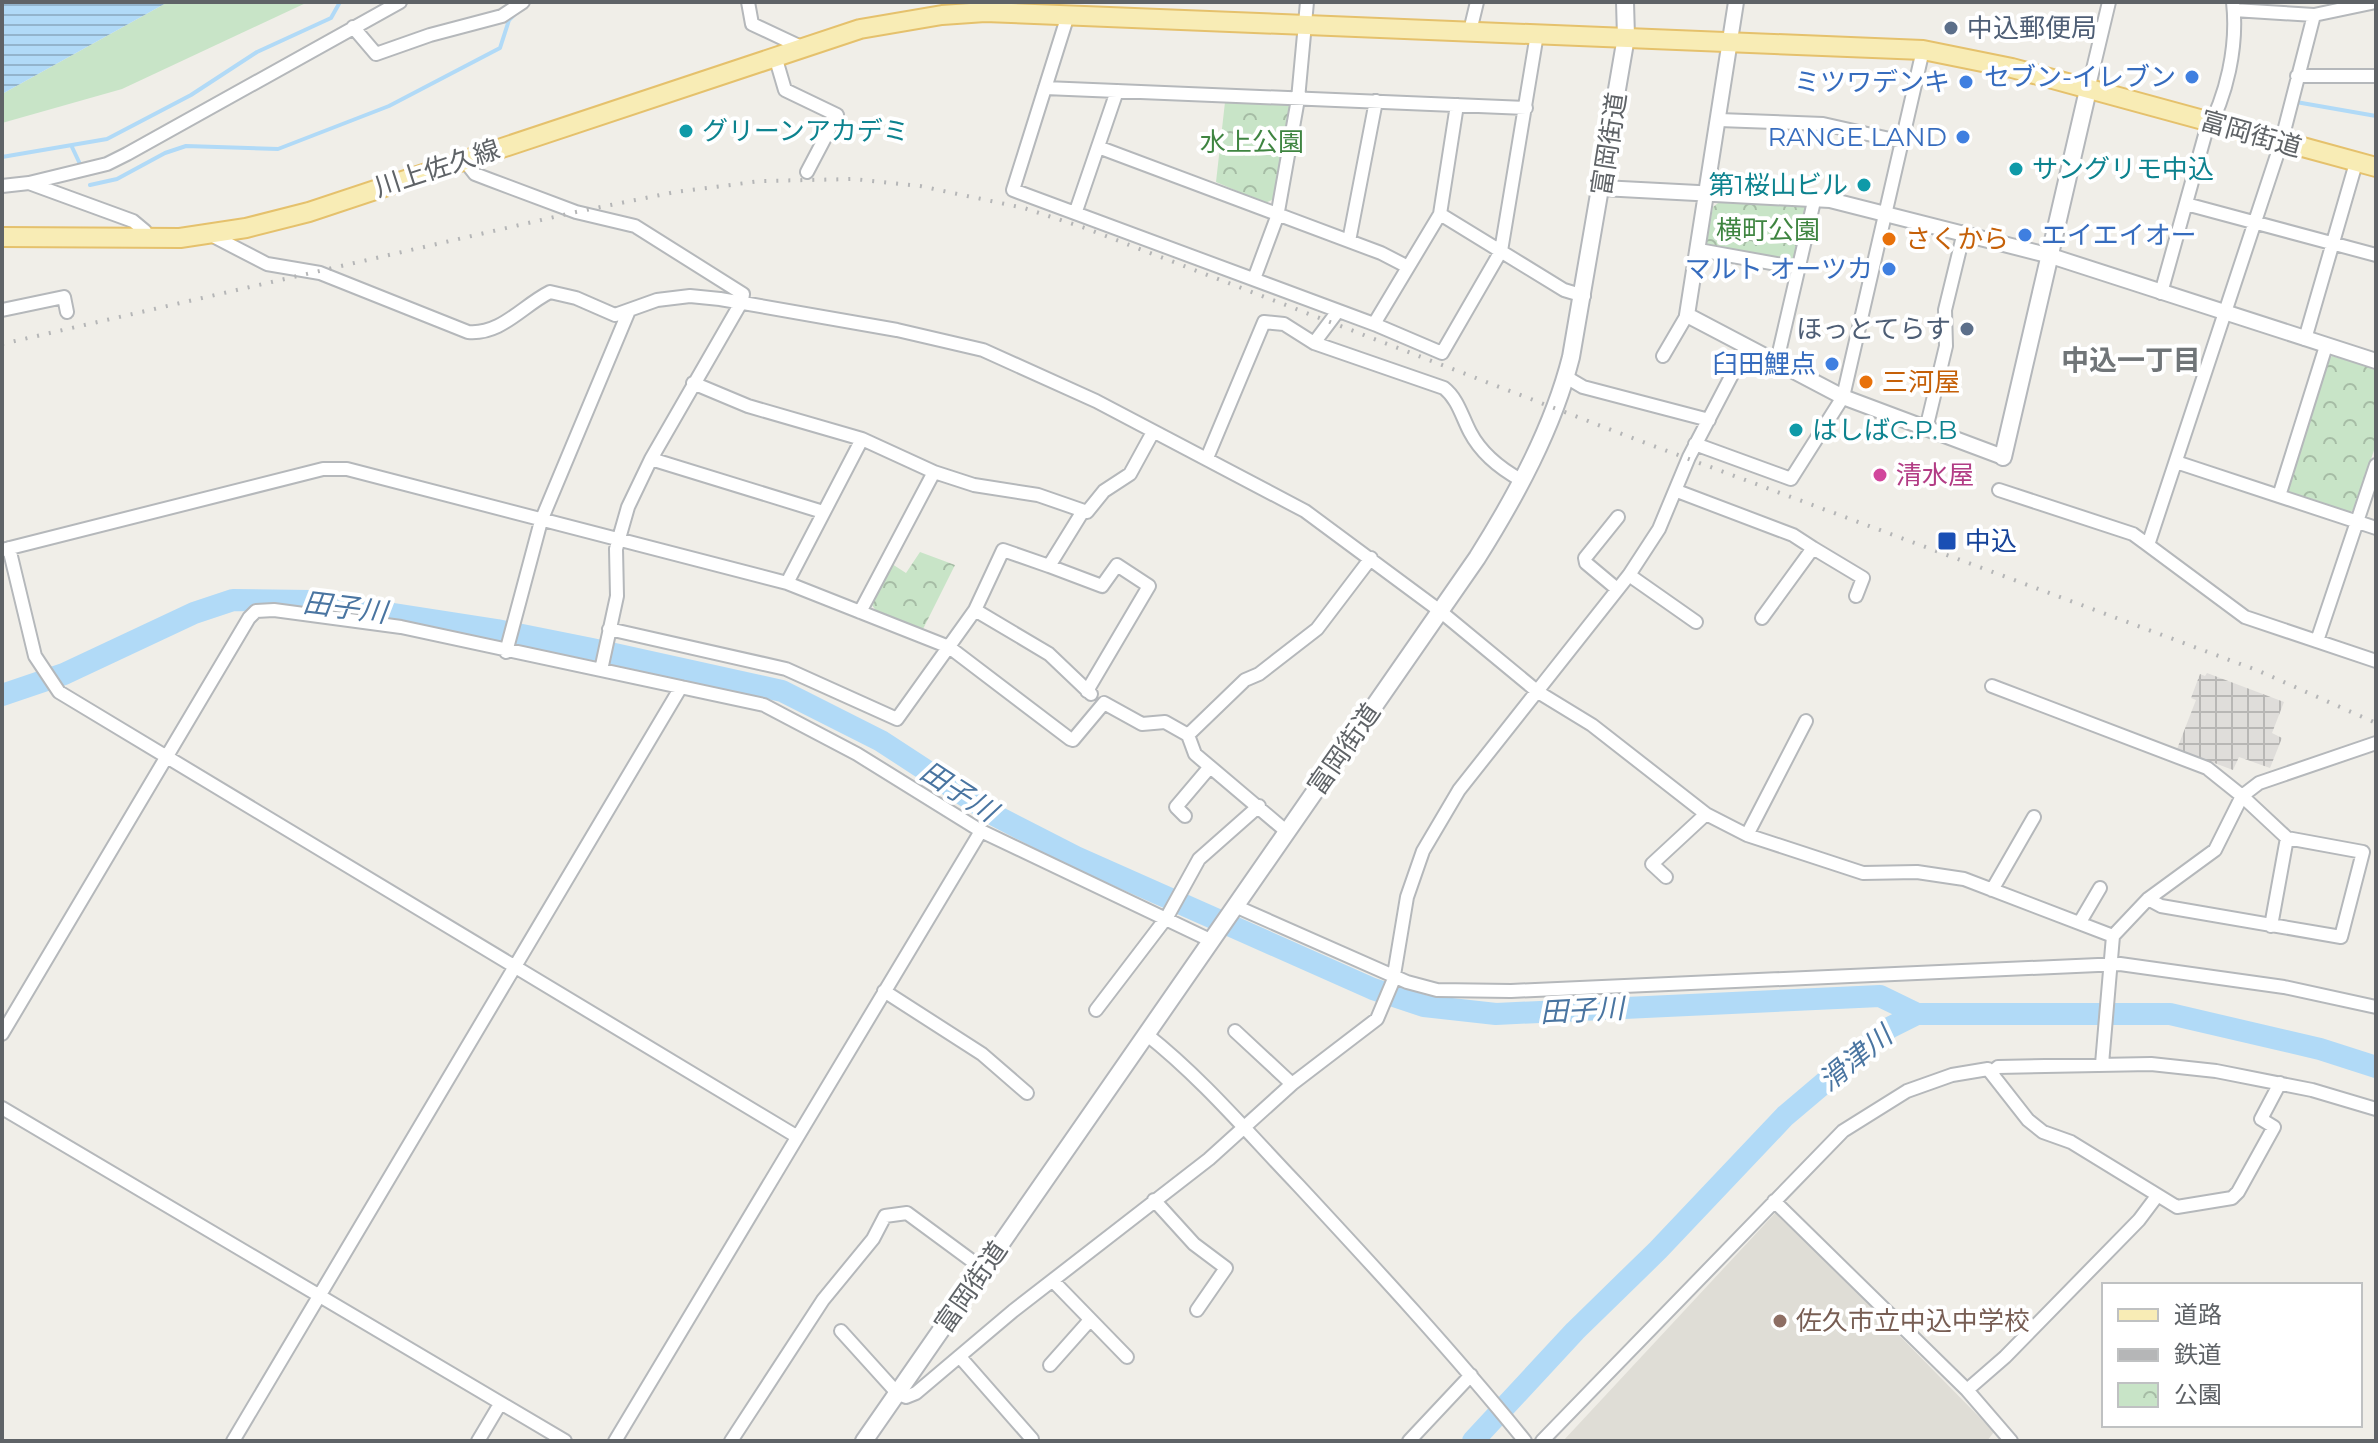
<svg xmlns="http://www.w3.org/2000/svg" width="2378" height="1443" viewBox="0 0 2378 1443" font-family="Montserrat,'Noto Sans JP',sans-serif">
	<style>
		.industrial { fill: url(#industrial-grid) }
		.education { fill: #dfddd6 }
		.green { fill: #c8e4c7 }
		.park { fill: url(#park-crowns) }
		.water { fill: url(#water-rules) }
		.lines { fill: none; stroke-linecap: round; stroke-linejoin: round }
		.stream { stroke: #b1daf7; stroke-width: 4 }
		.river { stroke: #b1daf7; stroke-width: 22 }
		.minor-casing { stroke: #b5b8bb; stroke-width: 16 }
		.tertiary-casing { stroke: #b5b8bb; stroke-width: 18 }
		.secondary-casing { stroke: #b4b7bb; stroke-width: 20 }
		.primary-casing { stroke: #e5c16c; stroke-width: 22 }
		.minor { stroke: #fff; stroke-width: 12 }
		.tertiary { stroke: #fff; stroke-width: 14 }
		.secondary { stroke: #fff; stroke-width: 16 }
		.primary { stroke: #f8ecb5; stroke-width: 18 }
		.rail { stroke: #b5b6b7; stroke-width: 4; stroke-dasharray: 2 10; stroke-linecap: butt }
		.service-dot { fill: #5c6f8a; stroke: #fff; stroke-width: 3 }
		.shop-dot { fill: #3f7fe0; stroke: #fff; stroke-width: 3 }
		.culture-dot { fill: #0f9aa8; stroke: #fff; stroke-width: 3 }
		.food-dot { fill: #e8710a; stroke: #fff; stroke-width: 3 }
		.hotel-dot { fill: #d1479c; stroke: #fff; stroke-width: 3 }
		.transit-dot { fill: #1a4fb4; stroke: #fff; stroke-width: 3 }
		.education-dot { fill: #8d6e63; stroke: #fff; stroke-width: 3 }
		.labels { text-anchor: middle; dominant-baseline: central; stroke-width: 8; stroke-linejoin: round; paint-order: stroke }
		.service-label { font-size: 26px; fill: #4e5e75; stroke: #fff; text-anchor: start }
		.shop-label { font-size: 26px; fill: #366cbe; stroke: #fff; text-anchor: end }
		.culture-label { font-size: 26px; fill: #0d838f; stroke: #fff; text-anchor: start }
		.street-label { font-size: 26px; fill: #5f6367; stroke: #fff }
		.park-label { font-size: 26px; fill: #3f8541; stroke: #fff }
		.food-label { font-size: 26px; fill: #c56008; stroke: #fff; text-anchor: start }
		.hotel-label { font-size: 26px; fill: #b23c85; stroke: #fff; text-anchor: start }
		.transit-label { font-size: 26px; fill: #164399; stroke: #fff; text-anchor: start }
		.education-label { font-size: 26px; fill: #785e54; stroke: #fff; text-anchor: start }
		.neighbourhood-label { font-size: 28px; font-weight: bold; fill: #707578; stroke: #fff }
		.water-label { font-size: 28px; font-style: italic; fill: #4a75a1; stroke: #fff }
	</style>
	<defs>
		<pattern id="industrial-grid" width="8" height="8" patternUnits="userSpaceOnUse" patternTransform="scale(2)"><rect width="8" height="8" fill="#dfddda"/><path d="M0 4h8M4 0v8" fill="none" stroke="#b8b7b5"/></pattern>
		<pattern id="park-crowns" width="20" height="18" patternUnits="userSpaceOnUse" patternTransform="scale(2)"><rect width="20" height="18" fill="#c8e4c7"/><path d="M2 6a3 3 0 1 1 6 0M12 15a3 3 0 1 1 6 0" fill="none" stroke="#a6bca5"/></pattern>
		<pattern id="water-rules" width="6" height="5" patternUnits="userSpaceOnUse" patternTransform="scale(2)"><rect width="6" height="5" fill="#b1daf7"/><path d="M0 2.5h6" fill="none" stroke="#93b4cc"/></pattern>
	</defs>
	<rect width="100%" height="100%" fill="#f0eee8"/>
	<path class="industrial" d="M2207,673l77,29 -12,31 10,5 -12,30 -31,-11 -6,13 -56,-21 19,-49 -5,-2 9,-24 5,2z"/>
	<path class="education" d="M1777,1211l217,221 -7,9h-424z"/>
	<path class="green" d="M168,2h140l-186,87 -120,34v-29z"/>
	<path class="park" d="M1225,102l66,2 -17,95 -9,4 -49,-21z
		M1722,200l84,3 -10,55 -6,3 -84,-15 7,-39z
		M2332,356l44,13v75l-21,65 -7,4 -60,-19 -2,-6 40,-128z
		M920,552l35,13 -33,66 -46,-20 -4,-6 20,-41 14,9z"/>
	<path class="water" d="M2,2h166l-166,92z"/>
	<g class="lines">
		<path class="stream" d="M2296,102l80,14
			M72,147l8,17
			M2,157l105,-18 84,-44 66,-43 74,-34 9,-16
			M90,185l27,-6 48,-26 21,-7 92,3 111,-43 111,-58 9,-28 7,-7"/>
		<path class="river" d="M2,695l62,-21 130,-61 39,-13 77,1 187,29 95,19 190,42 99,50 115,75 80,41 297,132 51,17 72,8 384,-18 37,18
			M1473,1441l102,-110 83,-81 127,-134 104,-88 28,-14h253l150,35 56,18"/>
		<defs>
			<path id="minor" d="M748,2l4,22 49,23
				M2234,10l80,5 62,-13
				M1068,15l-55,175 361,134 66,-110 17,-109
				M353,27l23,27 54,-19 72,-19 21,-14
				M1470,31l7,-29
				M775,56l10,34 52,25 -30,57
				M2297,76h79
				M1045,88l481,20
				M2088,90l21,-88
				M1719,120l104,4 80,18
				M1098,147l283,106 27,14
				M464,160l11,14 13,5 88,33 59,14 108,68 -1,7 -91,158 -23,48 -12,42 1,47 -16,74
				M29,183l78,-19 20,-10 273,-152
				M2,186l27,-3 104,38 12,10 3,9
				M2186,204l190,51
				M1076,211l41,-120
				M1440,214l124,76 20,6
				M211,235l56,29 53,9 148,59c33,3 54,-26 82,-40l26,6 39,17 42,-15 33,-4 30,3 177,31 86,20 113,51 209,110 135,100 98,81 54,33 114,89 41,21 116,38 54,-1 47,7 149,57
				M1349,241l27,-140
				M1699,250l100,18
				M1254,279l23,-62 21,-118 9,-97
				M2161,293l44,-158c22,-39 33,-89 28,-133
				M2,310l62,-13 3,15
				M1374,324l68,29 59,-102 36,-217
				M2305,339l51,-176
				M1314,343l24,-32
				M1663,356l24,-41
				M1777,361l38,-164
				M1566,377l17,10 126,33
				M693,383l55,23 114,33 72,33 -74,140
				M1926,429l20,-83 -1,-36 19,-78
				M1695,444l96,35 52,-82 80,-347
				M1207,458l57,-136 20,2 30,19 130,45c14,11 18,29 26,44 11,21 31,37 51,48
				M651,459l172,53
				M2176,462l200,66
				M934,472l40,13 64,10 49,17 17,-21 26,-17 23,-42
				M1999,490l134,44 15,11 133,-402 33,-128
				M1677,491l116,44 20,13 -51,70
				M2279,496l47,-150
				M2148,545l97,72 131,44
				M9,548l26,108 24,36 737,444
				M1813,548l50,30 -7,18
				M2,550l321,-81h24l440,114 162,64 121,92 3,1 31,-37 38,21 23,-2 23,13 7,19 91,77
				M1049,566l53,20 15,-21 32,21 -62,105
				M1629,575l67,47
				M787,583l75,-144
				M1617,589l-31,-26 -1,-5 33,-41
				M975,610l74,44 42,40
				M609,629l177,40 111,50 78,-109 28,-60 46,16 34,-55
				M2317,641l59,-176
				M506,652l35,-131 87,-208
				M1992,686l215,82 35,28 -27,54 -67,49 -35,37 -11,128
				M1188,735l57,-55 14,-6 58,-45 54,-71
				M1185,816l-9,-9 33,-39
				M1747,835l59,-114
				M1666,877l-14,-13 54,-50
				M1992,890l42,-73
				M2148,899l13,7 180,31 22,-85 -76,-14 -45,-42 17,-13 117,-40
				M1235,906l172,76 30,8 74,1 609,-27 164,23 92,20
				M2080,922l20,-34
				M2271,926l16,-88
				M884,991l98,63 45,39
				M1096,1010l71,-93 32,-58 60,-53
				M1235,1031l57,53
				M2,1034l247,-416 7,-7 18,-1 127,17 363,78 93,49 124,77 231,110
				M1146,1034c56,44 103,100 152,151 78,84 155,167 227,256
				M1992,1072l6,-5 153,-3 65,7 96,19 64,19
				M2,1108l563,333
				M1154,1200l40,44 32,24 -29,42
				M1774,1201l193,189 44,51
				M1053,1281l74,76
				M841,1331l57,63 8,3 10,-4 97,-82 196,-152 83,-75 85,-65 16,-38 14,-84 16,-46 36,-61 170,-215 30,-46 30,-72 58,-111
				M960,1357l72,82
				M1050,1365l40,-45
				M1967,1390l38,-33 134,-137 18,-24
				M233,1441l448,-754
				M478,1441l22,-37
				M615,1441l366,-610
				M731,1441l92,-141 50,-61 12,-23 22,-3 76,56
				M1409,1441l62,-66
				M1542,1441l301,-310 64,-40 45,-16 36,-6 40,51 15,12 28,10 106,65 55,-9 6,-6 36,-65 -13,-8 19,-36"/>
			<path id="tertiary" d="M1736,2l-49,313 156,82 160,60
				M1602,188l228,12 221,56 325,105"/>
			<path id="secondary" d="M2003,457l85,-367
				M864,1441l613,-883c39,-62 76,-130 94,-201l55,-320 -1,-35"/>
			<path id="primary" d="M2,237l178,1 66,-10 63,-16 551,-183 82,-14 43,-3 938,38 89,18 364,99"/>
		</defs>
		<use href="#minor" class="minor-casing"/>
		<use href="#tertiary" class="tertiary-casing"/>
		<use href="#secondary" class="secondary-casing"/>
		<use href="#primary" class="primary-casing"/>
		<use href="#minor" class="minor"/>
		<use href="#tertiary" class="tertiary"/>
		<use href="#secondary" class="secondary"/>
		<use href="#primary" class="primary"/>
		<path class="rail" d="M2,344l574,-132 99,-20 86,-11 93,-2 66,7 104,22 61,20 550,211 624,232 117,52"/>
	</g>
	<g class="service-dot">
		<circle cx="1951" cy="28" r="8"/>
		<circle cx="1967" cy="329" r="8"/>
	</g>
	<g class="shop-dot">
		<circle cx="2192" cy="77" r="8"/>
		<circle cx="1966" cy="82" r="8"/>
		<circle cx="1963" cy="137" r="8"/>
		<circle cx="2025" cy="235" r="8"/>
		<circle cx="1889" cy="269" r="8"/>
		<circle cx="1832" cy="364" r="8"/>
	</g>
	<g class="culture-dot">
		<circle cx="686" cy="131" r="8"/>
		<circle cx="2016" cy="169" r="8"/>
		<circle cx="1864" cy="185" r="8"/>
		<circle cx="1796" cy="430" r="8"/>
	</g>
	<g class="food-dot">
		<circle cx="1889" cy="239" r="8"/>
		<circle cx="1866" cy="382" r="8"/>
	</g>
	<circle class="hotel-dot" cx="1880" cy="475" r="8"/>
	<rect class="transit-dot" x="1937" y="531" width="20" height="20" rx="4"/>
	<circle class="education-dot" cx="1780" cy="1321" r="8"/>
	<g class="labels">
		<g class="service-label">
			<text x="1967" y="28">中込郵便局</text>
			<text x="1951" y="329" text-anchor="end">ほっとてらす</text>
		</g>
		<g class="shop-label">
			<text x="2176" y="77">セブン-イレブン</text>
			<text x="1950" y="82">ミツワデンキ</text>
			<text x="1947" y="137">RANGE LAND</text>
			<text x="2041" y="235" text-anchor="start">エイエイオー</text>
			<text x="1873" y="269">マルト オーツカ</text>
			<text x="1816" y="364">臼田鯉点</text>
		</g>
		<g class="culture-label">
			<text x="702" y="131">グリーンアカデミ</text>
			<text x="2032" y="169">サングリモ中込</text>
			<text x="1848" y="185" text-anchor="end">第1桜山ビル</text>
			<text x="1812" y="430">はしばC.P.B</text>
		</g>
		<g class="street-label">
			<text transform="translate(2251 134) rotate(16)">富岡街道</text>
			<text transform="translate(1609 144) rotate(-81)">富岡街道</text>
			<text transform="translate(437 168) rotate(-18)">川上佐久線</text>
			<text transform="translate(1344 749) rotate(-55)">富岡街道</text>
			<text transform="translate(971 1287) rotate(-55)">富岡街道</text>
		</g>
		<g class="park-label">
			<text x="1252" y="142">水上公園</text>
			<text x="1768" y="230">横町公園</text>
		</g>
		<g class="food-label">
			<text x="1905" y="239">さくから</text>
			<text x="1882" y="382">三河屋</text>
		</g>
		<g class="hotel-label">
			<text x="1896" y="475">清水屋</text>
		</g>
		<g class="transit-label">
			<text x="1965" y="541">中込</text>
		</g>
		<g class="education-label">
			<text x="1796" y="1321">佐久市立中込中学校</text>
		</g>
		<g class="neighbourhood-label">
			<text x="2131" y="360">中込一丁目</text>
		</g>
		<g class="water-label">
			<text transform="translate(345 607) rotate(7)">田子川</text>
			<text transform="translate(959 791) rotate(33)">田子川</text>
			<text transform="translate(1582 1010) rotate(-3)">田子川</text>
			<text transform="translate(1855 1058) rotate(-39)">滑津川</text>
		</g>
	</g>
	<rect width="2378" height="1443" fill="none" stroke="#5f6367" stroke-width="8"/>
	<rect x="2102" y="1283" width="260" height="144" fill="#ffffff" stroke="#bfc1c2" stroke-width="2"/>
	<rect x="2118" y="1309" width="40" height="12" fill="#f8ecb5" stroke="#bfc1c2" stroke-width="2"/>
	<text x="2174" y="1323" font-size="24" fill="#5f6367">道路</text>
	<rect x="2118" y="1349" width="40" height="12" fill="#b5b6b7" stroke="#bfc1c2" stroke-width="2"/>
	<text x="2174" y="1363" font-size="24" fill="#5f6367">鉄道</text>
	<rect x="2118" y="1383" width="40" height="24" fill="url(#park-crowns)" stroke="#bfc1c2" stroke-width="2"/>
	<text x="2174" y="1403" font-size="24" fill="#5f6367">公園</text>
</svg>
